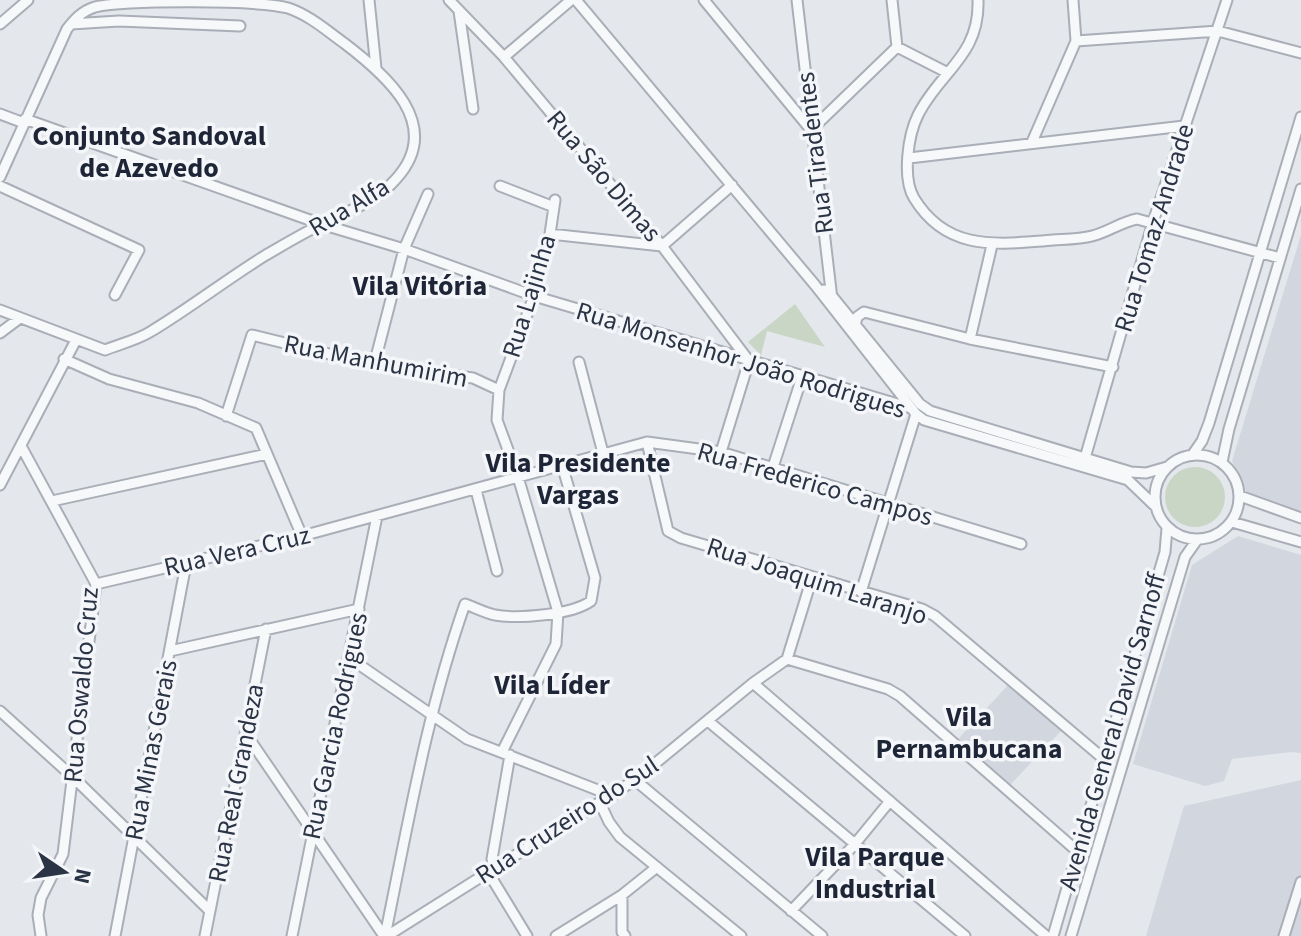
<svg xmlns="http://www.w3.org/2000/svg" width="1301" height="936" viewBox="0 0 1301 936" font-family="'Source Sans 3',sans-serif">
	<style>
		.built { fill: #d2d6de }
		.green { fill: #c9d6c5 }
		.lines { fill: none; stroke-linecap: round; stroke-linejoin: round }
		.minor-casing { stroke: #a9aeb7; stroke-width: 13 }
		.minor { stroke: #f7f8fa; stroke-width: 9 }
		.labels { text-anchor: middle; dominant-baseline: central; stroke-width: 7; stroke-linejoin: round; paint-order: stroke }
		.street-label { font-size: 26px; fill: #2b3445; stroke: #f4f6f9 }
		.neighbourhood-label { font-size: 28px; font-weight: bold; fill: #1d2536; stroke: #f4f6f9 }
	</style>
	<rect width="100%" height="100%" fill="#e4e7ec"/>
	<path class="built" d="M1301,235v276l-53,-16 -16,-34z
		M1238,536l63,19v198l-10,-1 -59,7 -8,22 -19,5 -72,-22 59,-199z
		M1010,683l51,48 -51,54 -51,-47z
		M1301,780v156h-155l38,-130z"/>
	<path class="green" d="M795,304l30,43 -58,-16 -6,24 -13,-13z
		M1165 497a30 30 0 1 1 60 0a30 30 0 1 1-60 0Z"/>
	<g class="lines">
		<defs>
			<path id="minor" d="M369,0l7,68
				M449,0l55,57 158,189 87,115 -28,91
				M576,0l239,285 101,129 8,6 204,60 26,25
				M704,0l107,130 86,-83
				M797,0l35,299
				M892,0l5,47
				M978,0c2,56 -38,71 -60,115 -10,20 -16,63 -4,83 31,51 77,47 129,43 16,-2 34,-1 49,-5 16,-4 29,-14 45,-17l143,39
				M459,11l14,98
				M0,24l28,-24
				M71,24l48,-3 121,5
				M1076,41l142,-10 83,22
				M897,47l51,26
				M504,57l67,-57
				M0,114l24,9
				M25,119l296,105 83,25 130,47 377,112
				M1032,142l44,-101 -3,-41
				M909,158l275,-32
				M0,177l67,-148c8,-10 15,-18 28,-22 33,-7 161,-7 193,1 21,7 38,22 56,35 42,32 101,82 52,136 -19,22 -47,32 -72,44 -19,9 -39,21 -58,32 -39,24 -76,53 -116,77 -13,8 -30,12 -45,18l-105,-40
				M0,186l139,64 -24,45
				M500,186l54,21
				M550,234l112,12 70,-61
				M824,290l8,6 88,108 10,7 201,61 15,1 21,-6
				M855,326l2,-9 7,-5 106,27 143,28
				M0,333l20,-15
				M970,339l22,-94
				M64,359l45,20 89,24 58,25 46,108
				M579,362l24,91
				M374,365l30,-116 24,-55
				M226,416l26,-81 122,30 99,13 26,12
				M647,442l21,89 13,7 241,71 13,7 170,144
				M21,446l75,138 -33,270 -22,44 -3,17 3,21
				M1193,454l9,-13 7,-18 92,-306
				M1155 497a42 42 0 1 1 84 0a42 42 0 1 1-84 0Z
				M1085,458l68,-236 74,-222
				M1222,462l7,-33 72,-240
				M773,467l29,-90
				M0,485l76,-145
				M476,490l21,81
				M1240,496l61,22
				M52,501l215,-47
				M1232,522l69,20
				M96,584l206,-48 345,-94 74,10 300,92
				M861,592l55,-178
				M170,651l189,-42
				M348,657l119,82 146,57
				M787,659l101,30 12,7 177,155
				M753,683l293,253
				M0,711l74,67 136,133
				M708,721l257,215
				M246,734l138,202
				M502,752l54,-108 2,-32 -40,-135 -21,-57 2,-30 35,-94 16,-62 5,-34
				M635,780l187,156
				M600,803l9,19 11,15 121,99
				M494,868l-2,-9 18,-104
				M488,872l39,64
				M622,895v37l3,4
				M791,911l63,-66 36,-44
				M115,936l71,-372
				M205,936l61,-307
				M292,936l85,-420
				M385,936c23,-112 42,-224 80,-332 9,3 20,9 30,11 23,4 77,0 96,-14l4,-23 -33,-113
				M387,936l248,-156 118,-97 34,-24 25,-81
				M556,936l66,-41 35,-28
				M1053,936l112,-384 2,-24
				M1071,936l114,-379 12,-17
				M1284,936l17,-54"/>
		</defs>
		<use href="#minor" class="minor-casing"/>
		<use href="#minor" class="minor"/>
	</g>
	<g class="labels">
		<g class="street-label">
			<text transform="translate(815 153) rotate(-97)">Rua Tiradentes</text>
			<text transform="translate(604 176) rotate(50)">Rua São Dimas</text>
			<text transform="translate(349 207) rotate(-31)">Rua Alfa</text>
			<text transform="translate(1154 228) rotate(-73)">Rua Tomaz Andrade</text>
			<text transform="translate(529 296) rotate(-73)">Rua Lajinha</text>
			<text transform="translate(741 360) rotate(17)">Rua Monsenhor João Rodrigues</text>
			<text transform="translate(376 361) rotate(11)">Rua Manhumirim</text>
			<text transform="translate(815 484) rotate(16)">Rua Frederico Campos</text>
			<text transform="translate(237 551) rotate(-13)">Rua Vera Cruz</text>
			<text transform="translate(817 581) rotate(18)">Rua Joaquim Laranjo</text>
			<text transform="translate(81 685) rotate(-85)">Rua Oswaldo Cruz</text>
			<text transform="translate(335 726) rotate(-78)">Rua Garcia Rodrigues</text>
			<text transform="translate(1112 732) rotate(-74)">Avenida General David Sarnoff</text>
			<text transform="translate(151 750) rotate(-79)">Rua Minas Gerais</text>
			<text transform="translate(236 783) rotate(-79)">Rua Real Grandeza</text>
			<text transform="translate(567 820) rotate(-33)">Rua Cruzeiro do Sul</text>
		</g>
		<g class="neighbourhood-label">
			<text x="149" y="136">Conjunto Sandoval<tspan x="149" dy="32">de Azevedo</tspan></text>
			<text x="420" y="286">Vila Vitória</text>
			<text x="578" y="463">Vila Presidente<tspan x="578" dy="32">Vargas</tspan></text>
			<text x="552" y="685">Vila Líder</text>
			<text x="969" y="717">Vila<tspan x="969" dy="32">Pernambucana</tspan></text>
			<text x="875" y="857">Vila Parque<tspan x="875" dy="32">Industrial</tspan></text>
		</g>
	</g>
	<g transform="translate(64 872) rotate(103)" stroke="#f4f6f9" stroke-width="6" paint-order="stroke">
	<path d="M0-6L14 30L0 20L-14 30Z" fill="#2b3445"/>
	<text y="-12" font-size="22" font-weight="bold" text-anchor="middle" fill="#2b3445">N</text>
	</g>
</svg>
